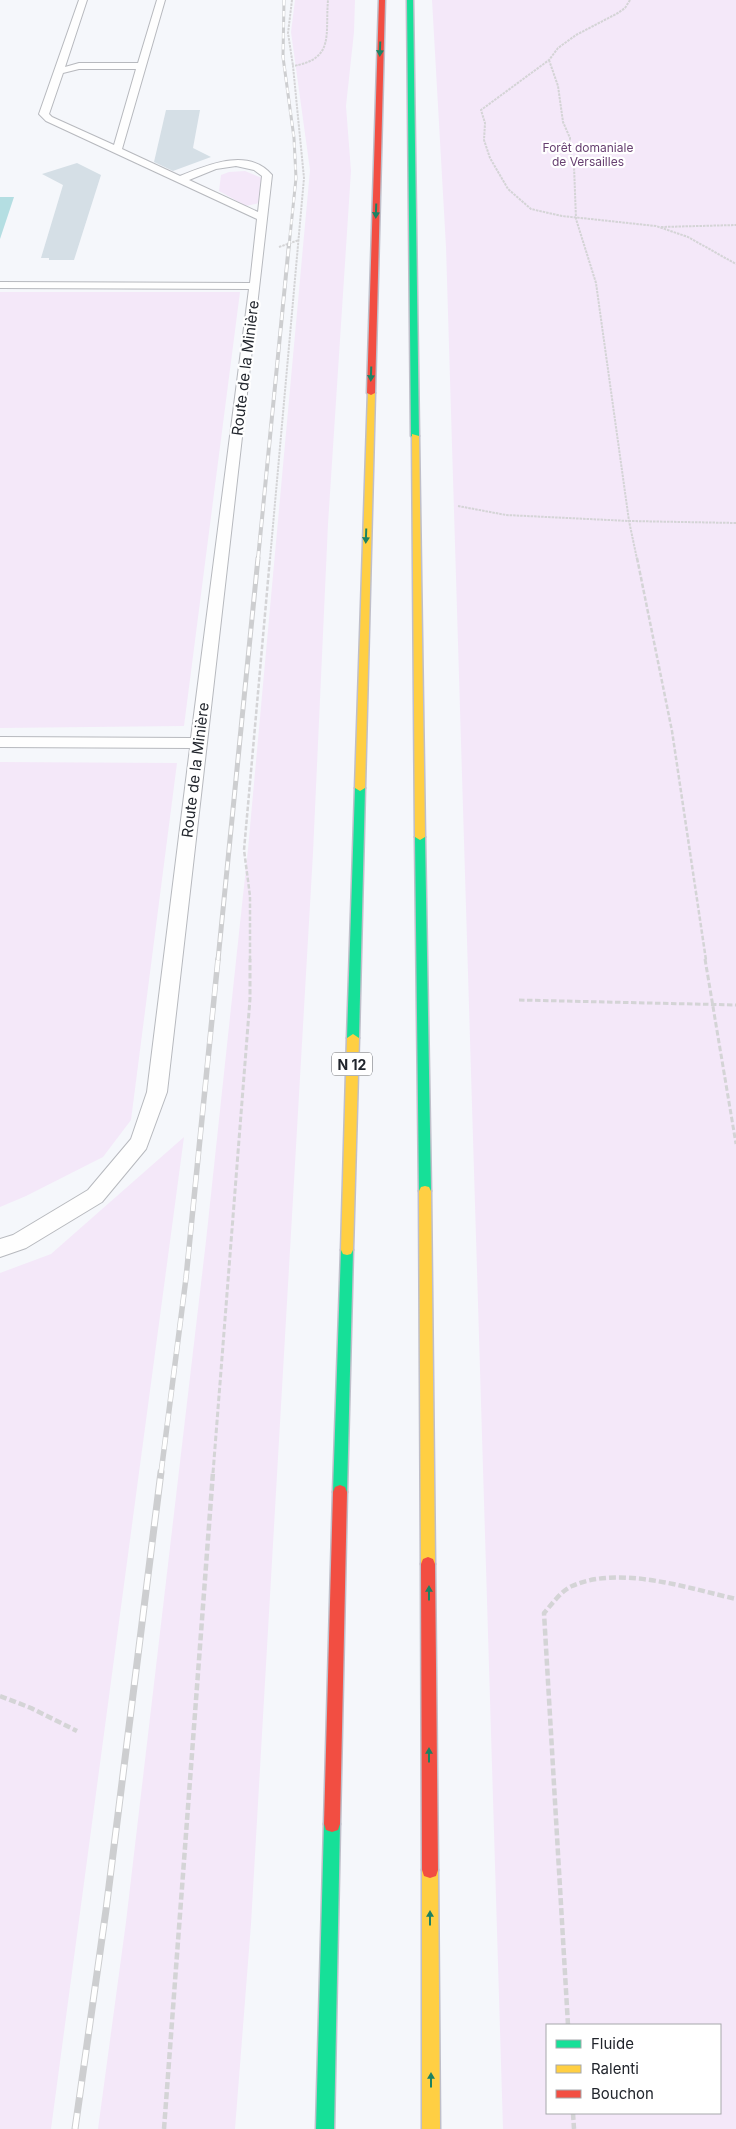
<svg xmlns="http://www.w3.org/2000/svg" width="736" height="2129" viewBox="0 0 736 2129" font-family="Inter,sans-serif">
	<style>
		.green { fill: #f4e8f9; fill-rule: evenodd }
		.water { fill: #b4dee2 }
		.building { fill: #d5dfe6 }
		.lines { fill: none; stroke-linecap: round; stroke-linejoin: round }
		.lane-casing { stroke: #b7b9be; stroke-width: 2 }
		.fast-casing { stroke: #bfbfca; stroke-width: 3 }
		.slow-casing { stroke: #bfbfca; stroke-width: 3 }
		.jam-casing { stroke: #bfbfca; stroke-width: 3 }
		.path-far3 { stroke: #d4d4d6; stroke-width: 2; stroke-dasharray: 2.5 1; stroke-linecap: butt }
		.path-far2 { stroke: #d4d4d6; stroke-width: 2.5; stroke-dasharray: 4.5 2; stroke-linecap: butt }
		.path-far1 { stroke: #d4d4d6; stroke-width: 3; stroke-dasharray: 5.5 2.5; stroke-linecap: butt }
		.path { stroke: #d4d4d6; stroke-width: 4.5; stroke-dasharray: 7 3; stroke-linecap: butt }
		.lane { fill: #fefefe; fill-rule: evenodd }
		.fast { fill: #16e098; fill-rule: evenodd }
		.slow { fill: #ffcf43; fill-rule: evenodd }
		.jam { fill: #f24e42; fill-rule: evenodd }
		.rail-far4-casing { stroke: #cdced0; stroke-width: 3 }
		.rail-far3-casing { stroke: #cdced0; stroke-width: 4 }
		.rail-far2-casing { stroke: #cdced0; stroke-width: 5 }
		.rail-far1-casing { stroke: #cdced0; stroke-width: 5.5 }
		.rail-casing { stroke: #cdced0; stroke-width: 7 }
		.rail-far4 { stroke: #fff; stroke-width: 2; stroke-dasharray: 5.5; stroke-linecap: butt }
		.rail-far3 { stroke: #fff; stroke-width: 2.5; stroke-dasharray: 8; stroke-linecap: butt }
		.rail-far2 { stroke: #fff; stroke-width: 3; stroke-dasharray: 9; stroke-linecap: butt }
		.rail-far1 { stroke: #fff; stroke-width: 4; stroke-dasharray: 12; stroke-linecap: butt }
		.rail { stroke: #fff; stroke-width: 5; stroke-dasharray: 16; stroke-linecap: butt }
		.oneway { fill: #1c8262 }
		.labels { text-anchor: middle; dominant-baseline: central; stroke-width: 4.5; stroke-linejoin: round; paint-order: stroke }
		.far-park-label { font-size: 12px; fill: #674071; stroke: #fff }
		.shield { fill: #fff; stroke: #64666b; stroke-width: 1 }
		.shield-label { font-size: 14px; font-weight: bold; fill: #21252c }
		.street-label { font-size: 15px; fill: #21252c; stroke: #fff }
	</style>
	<rect width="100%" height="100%" fill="#f5f7fb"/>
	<path class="green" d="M295,0h60l-1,32 -8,74 5,65 -23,353 -15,329 -62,1071 -16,205h-137l28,-207 80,-681 42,-392 62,-679 -19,-138z
		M432,0h304v2129h-233l-57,-1882zM547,2025h173v88h-173z
		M245,171l17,7 -3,25 -13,3 -27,-15 2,-16 8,-3z
		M0,292h240l-56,434 -184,2z
		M0,762l177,1 -46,357 -28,37 -77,39 -26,11z
		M184,1137l-133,992h-51v-856l51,-19z"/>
	<path class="water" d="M0,197h14l-14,42z"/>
	<path class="building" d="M166,110h34l-7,38 18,9 -38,14 -19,-9z
		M77,163l24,12 -27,85h-25v-2h-8l22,-73 -21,-11z"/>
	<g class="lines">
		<defs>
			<path id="lane" d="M79,0h8l-22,67 14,-4h59l19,-63h8l-43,149 58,27c28,-11 68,-29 92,-1l-105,917 -21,57 -44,53 -76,46 -26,9v-18l13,-4 75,-45 43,-51 16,-47 43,-344 -190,-1v-10l191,1 58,-449 -249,-1v-6l250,1 7,-64 -211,-98 -7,-7zM79,69h57l-22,76 -62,-28 -3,-3 14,-41zM236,166l18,4 8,6 -4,36 -69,-32 27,-11z"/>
			<path id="fast" d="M407,0h6l6,436 -4,2 -4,-2z
				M360,785l5,3 -6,250 -6,4 -6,-4 8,-250z
				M420,834l5,3 6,354 -2,4 -4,1 -4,-1 -2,-4 -4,-354z
				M347,1245l4,1 2,4 -6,242 -2,5 -5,2 -5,-2 -2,-5 8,-242 2,-4z
				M332,1816l6,2 2,6 -6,305h-18l8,-305 2,-6z"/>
			<path id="slow" d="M368,391l7,2 -10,395 -5,3 -5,-3z
				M412,434l7,2 6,401 -5,3 -5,-3z
				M353,1034l6,4 -6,212 -2,4 -4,1 -4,-1 -2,-4 6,-212z
				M425,1186l4,1 2,4 4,373 -2,5 -5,2 -5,-2 -2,-5 -2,-373 2,-4z
				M430,1862l6,2 2,6 2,259h-18v-259l2,-6z"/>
			<path id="jam" d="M379,0h6l-10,393 -4,2 -4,-2z
				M340,1485l5,2 2,5 -7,332 -2,6 -6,2 -6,-2 -2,-6 9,-332 2,-5z
				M428,1557l5,2 2,5 3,306 -2,6 -6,2 -6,-2 -2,-6 -1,-306 2,-5z"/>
		</defs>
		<use href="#lane" class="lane-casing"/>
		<use href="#fast" class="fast-casing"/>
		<use href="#slow" class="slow-casing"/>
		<use href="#jam" class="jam-casing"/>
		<path class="path-far3" d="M292,0l-4,33 5,33
			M630,0l-5,8 -7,5 -42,22 -18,13 -9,12 -68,50 4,13 -1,17 6,18 18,31 23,20 31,7 94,10 32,11 48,27
			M549,60l9,26 5,36 7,16v14l4,14 2,53 20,64 33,238 8,38
			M661,227l75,-2
			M279,247l20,-7
			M458,506l48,9 123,6 107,2
			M270,559l34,-381 -11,-112c42,-7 32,-31 35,-66"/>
		<path class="path-far2" d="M637,558l35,173 34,229
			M250,960v-64l-6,-46 26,-292"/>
		<path class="path-far1" d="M705,959l31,185
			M519,1000l217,5
			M213,1473l37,-474v-40"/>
		<path class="path" d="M0,1696l31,12 46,23
			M568,2025l-24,-412c8,-9 17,-22 28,-27 47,-21 116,2 164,13
			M573,2113l1,16
			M164,2129l49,-657"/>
		<use href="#lane" class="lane"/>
		<use href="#fast" class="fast"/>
		<use href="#slow" class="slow"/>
		<use href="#jam" class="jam"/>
		<defs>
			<path id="rail-far4" d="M284,0l-1,57 11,81 2,40 -7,68"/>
			<path id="rail-far3" d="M258,559l31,-315"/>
			<path id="rail-far2" d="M218,960l40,-402"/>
			<path id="rail-far1" d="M161,1473l25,-195 32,-319"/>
			<path id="rail" d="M75,2129l31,-219 55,-438"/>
		</defs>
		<use href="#rail-far4" class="rail-far4-casing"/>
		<use href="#rail-far3" class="rail-far3-casing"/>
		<use href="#rail-far2" class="rail-far2-casing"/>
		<use href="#rail-far1" class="rail-far1-casing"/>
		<use href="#rail" class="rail-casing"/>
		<use href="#rail-far4" class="rail-far4"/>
		<use href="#rail-far3" class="rail-far3"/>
		<use href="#rail-far2" class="rail-far2"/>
		<use href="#rail-far1" class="rail-far1"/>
		<use href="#rail" class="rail"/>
	</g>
	<defs><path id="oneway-solid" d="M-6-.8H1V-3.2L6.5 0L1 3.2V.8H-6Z" transform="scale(1.25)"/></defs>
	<g class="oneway">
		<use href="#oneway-solid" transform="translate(380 49) rotate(92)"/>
		<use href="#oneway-solid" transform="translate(376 211) rotate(92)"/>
		<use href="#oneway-solid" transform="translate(371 374) rotate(92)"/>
		<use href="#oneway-solid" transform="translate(366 536) rotate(92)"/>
		<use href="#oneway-solid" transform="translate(429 1593) rotate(-90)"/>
		<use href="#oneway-solid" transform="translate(429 1755) rotate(-90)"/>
		<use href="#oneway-solid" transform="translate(430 1918) rotate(-90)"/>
		<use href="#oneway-solid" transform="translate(431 2080) rotate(-90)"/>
	</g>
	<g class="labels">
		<g class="far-park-label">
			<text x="588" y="147">Forêt domaniale<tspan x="588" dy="14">de Versailles</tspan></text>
		</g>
		<rect class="shield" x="332" y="1052.5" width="40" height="23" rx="4"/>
		<g class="shield-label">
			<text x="352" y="1064">N 12</text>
		</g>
		<g class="street-label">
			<text transform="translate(245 368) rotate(-83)">Route de la Minière</text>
			<text transform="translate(195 770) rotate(-83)">Route de la Minière</text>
		</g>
	</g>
	<rect x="546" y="2024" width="175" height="90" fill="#ffffff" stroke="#a6a8ab"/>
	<rect x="556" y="2040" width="25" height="8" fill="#16e098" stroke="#a6a8ab"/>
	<text x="591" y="2049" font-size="15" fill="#21252c">Fluide</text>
	<rect x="556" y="2065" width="25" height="8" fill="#ffcf43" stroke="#a6a8ab"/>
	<text x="591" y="2074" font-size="15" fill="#21252c">Ralenti</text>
	<rect x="556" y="2090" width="25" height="8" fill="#f24e42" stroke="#a6a8ab"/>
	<text x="591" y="2099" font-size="15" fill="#21252c">Bouchon</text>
</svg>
